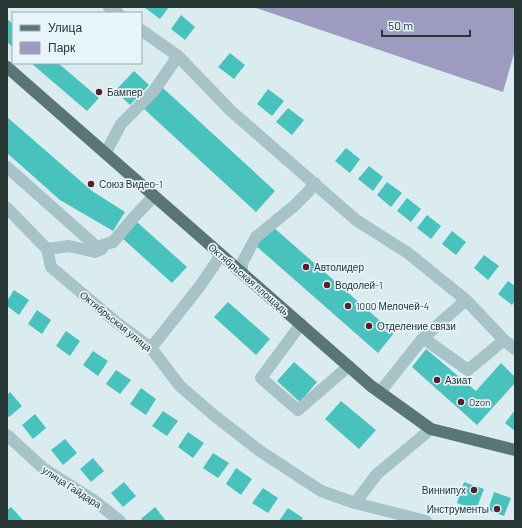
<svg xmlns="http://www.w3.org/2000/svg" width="522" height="528" viewBox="0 0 522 528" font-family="Barlow,sans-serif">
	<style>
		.green { fill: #9d9bbf }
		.building { fill: #48c2bc }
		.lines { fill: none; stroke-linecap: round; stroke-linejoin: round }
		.minor { stroke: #a7c3c8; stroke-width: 12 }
		.major { stroke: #597577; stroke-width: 12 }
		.poi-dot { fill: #551f2b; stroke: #e7f4f9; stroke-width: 1.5 }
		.labels { text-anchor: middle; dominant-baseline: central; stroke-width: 3.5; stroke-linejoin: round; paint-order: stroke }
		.poi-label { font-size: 10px; fill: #283535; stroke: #e7f4f9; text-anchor: start }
		.street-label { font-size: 10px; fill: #283535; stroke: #e7f4f9 }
	</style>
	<rect width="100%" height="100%" fill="#dbecf1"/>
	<path class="green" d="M253,7h262v43l-12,42z"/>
	<path class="building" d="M144,7h25l-9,12z
		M181,15l14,12 -10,13 -14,-11z
		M7,19l6,5v23l-6,-5z
		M230,53l15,12 -11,14 -16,-12z
		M31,63h27l41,35 -12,13z
		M134,71l15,14 -19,20 -15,-14z
		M163,88l112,103 -19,21 -113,-104z
		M268,89l16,12 -12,15 -15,-12z
		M288,108l16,12 -12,15 -16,-13z
		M7,117l85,74 33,21 -12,19 -53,-31 -53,-47z
		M346,148l14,11 -10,14 -15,-12z
		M369,166l14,11 -10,14 -15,-12z
		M387,182l15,11 -11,14 -14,-12z
		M407,198l14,11 -10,13 -14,-11z
		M427,215l14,11 -10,13 -14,-11z
		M137,222l50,45 -15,16 -50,-45z
		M273,227l121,106 -16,20 -123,-108z
		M452,231l14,11 -10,13 -14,-11z
		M484,255l15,11 -11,14 -14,-12z
		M508,281l7,5v15l-3,4 -14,-11z
		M14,290l15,10 -10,15 -12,-9v-5z
		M228,302l42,37 -14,16 -42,-38z
		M37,310l14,10 -9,14 -14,-10z
		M66,331l14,10 -10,15 -14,-10z
		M426,349l50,42 25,-28 14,14v6l-38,42 -65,-58z
		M93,351l15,10 -10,15 -15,-11z
		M294,362l23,20 -17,20 -23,-21z
		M116,370l15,10 -11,14 -14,-10z
		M141,388l15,11 -10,16 -16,-11z
		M10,392l12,14 -13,11 -2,-2v-20z
		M341,401l35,29 -17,19 -34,-30z
		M515,410v21l-10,-8z
		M163,411l15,10 -11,15 -15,-10z
		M35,414l11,14 -13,11 -11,-14z
		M188,432l16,11 -11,15 -15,-11z
		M65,439l12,14 -14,12 -12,-15z
		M213,453l16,10 -11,15 -15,-10z
		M93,458l11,13 -13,11 -11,-13z
		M236,468l16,11 -11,16 -15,-11z
		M124,482l12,14 -13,11 -12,-14z
		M464,482l20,7 -8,21 -19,-7z
		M263,488l15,10 -10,15 -16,-10z
		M494,492l17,6 -7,18 -16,-6z
		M11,507l12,13 -1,1h-15v-11z
		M155,507l11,14h-23l-2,-2z
		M288,508l15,10 -2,3h-22z"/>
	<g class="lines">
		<path class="minor" d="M109,7l9,6
			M141,30l37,26 53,55 125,109 52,33 58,47 38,40 11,9
			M106,152l15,-28 32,-32 25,-36
			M7,167l90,80 16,-5 22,-26 19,-20
			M7,208l40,41 4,18 65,55 35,26 29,38 36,31 44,34 61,40 34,12 71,18
			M47,249l22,-3 26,6 7,-3
			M242,273v-10l14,-26 38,-31 14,-14 7,-9
			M301,324l-40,54 37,32 51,-44
			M423,338l45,32 36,-30
			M151,348l49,-62 21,-31
			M380,392l43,-54 43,-38
			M7,435l36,33 52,33 25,20
			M355,503l22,-29 54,-45"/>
		<path class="major" d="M7,67l364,319 60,43 84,21"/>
	</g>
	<g class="poi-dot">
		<circle cx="99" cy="92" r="4"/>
		<circle cx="91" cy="184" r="4"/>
		<circle cx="306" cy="267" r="4"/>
		<circle cx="327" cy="285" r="4"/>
		<circle cx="348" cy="306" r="4"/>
		<circle cx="369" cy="326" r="4"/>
		<circle cx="437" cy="380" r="4"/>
		<circle cx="461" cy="402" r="4"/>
		<circle cx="474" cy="490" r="4"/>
		<circle cx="497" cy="509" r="4"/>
	</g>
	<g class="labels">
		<g class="poi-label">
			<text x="107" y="92">Бампер</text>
			<text x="99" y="184">Союз Видео-1</text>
			<text x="314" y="267">Автолидер</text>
			<text x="335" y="285">Водолей-1</text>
			<text x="356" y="306">1000 Мелочей-4</text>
			<text x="377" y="326">Отделение связи</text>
			<text x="445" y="380">Азиат</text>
			<text x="469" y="402">Ozon</text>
			<text x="466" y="490" text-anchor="end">Виннипух</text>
			<text x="489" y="509" text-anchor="end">Инструменты</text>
		</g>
		<g class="street-label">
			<text transform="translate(249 279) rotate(41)">Октябрьская площадь</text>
			<text transform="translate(116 321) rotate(39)">Октябрьская улица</text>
			<text transform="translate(72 487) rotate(33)">улица Гайдара</text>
		</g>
	</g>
	<rect width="522" height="528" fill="none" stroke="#283535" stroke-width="16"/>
	<rect x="12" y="12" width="130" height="52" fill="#e7f4f9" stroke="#9ba8ab"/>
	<rect x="20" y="25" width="20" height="6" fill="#597577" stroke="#9ba8ab"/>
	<text x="48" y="32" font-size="12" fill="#283535">Улица</text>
	<rect x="20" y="42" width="20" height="12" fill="#9d9bbf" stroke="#9ba8ab"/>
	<text x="48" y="52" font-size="12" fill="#283535">Парк</text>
	<path d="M382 30v6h88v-6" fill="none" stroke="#283535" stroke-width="2"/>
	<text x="388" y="30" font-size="12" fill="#283535" stroke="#e7f4f9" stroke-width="3" paint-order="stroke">50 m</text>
</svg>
